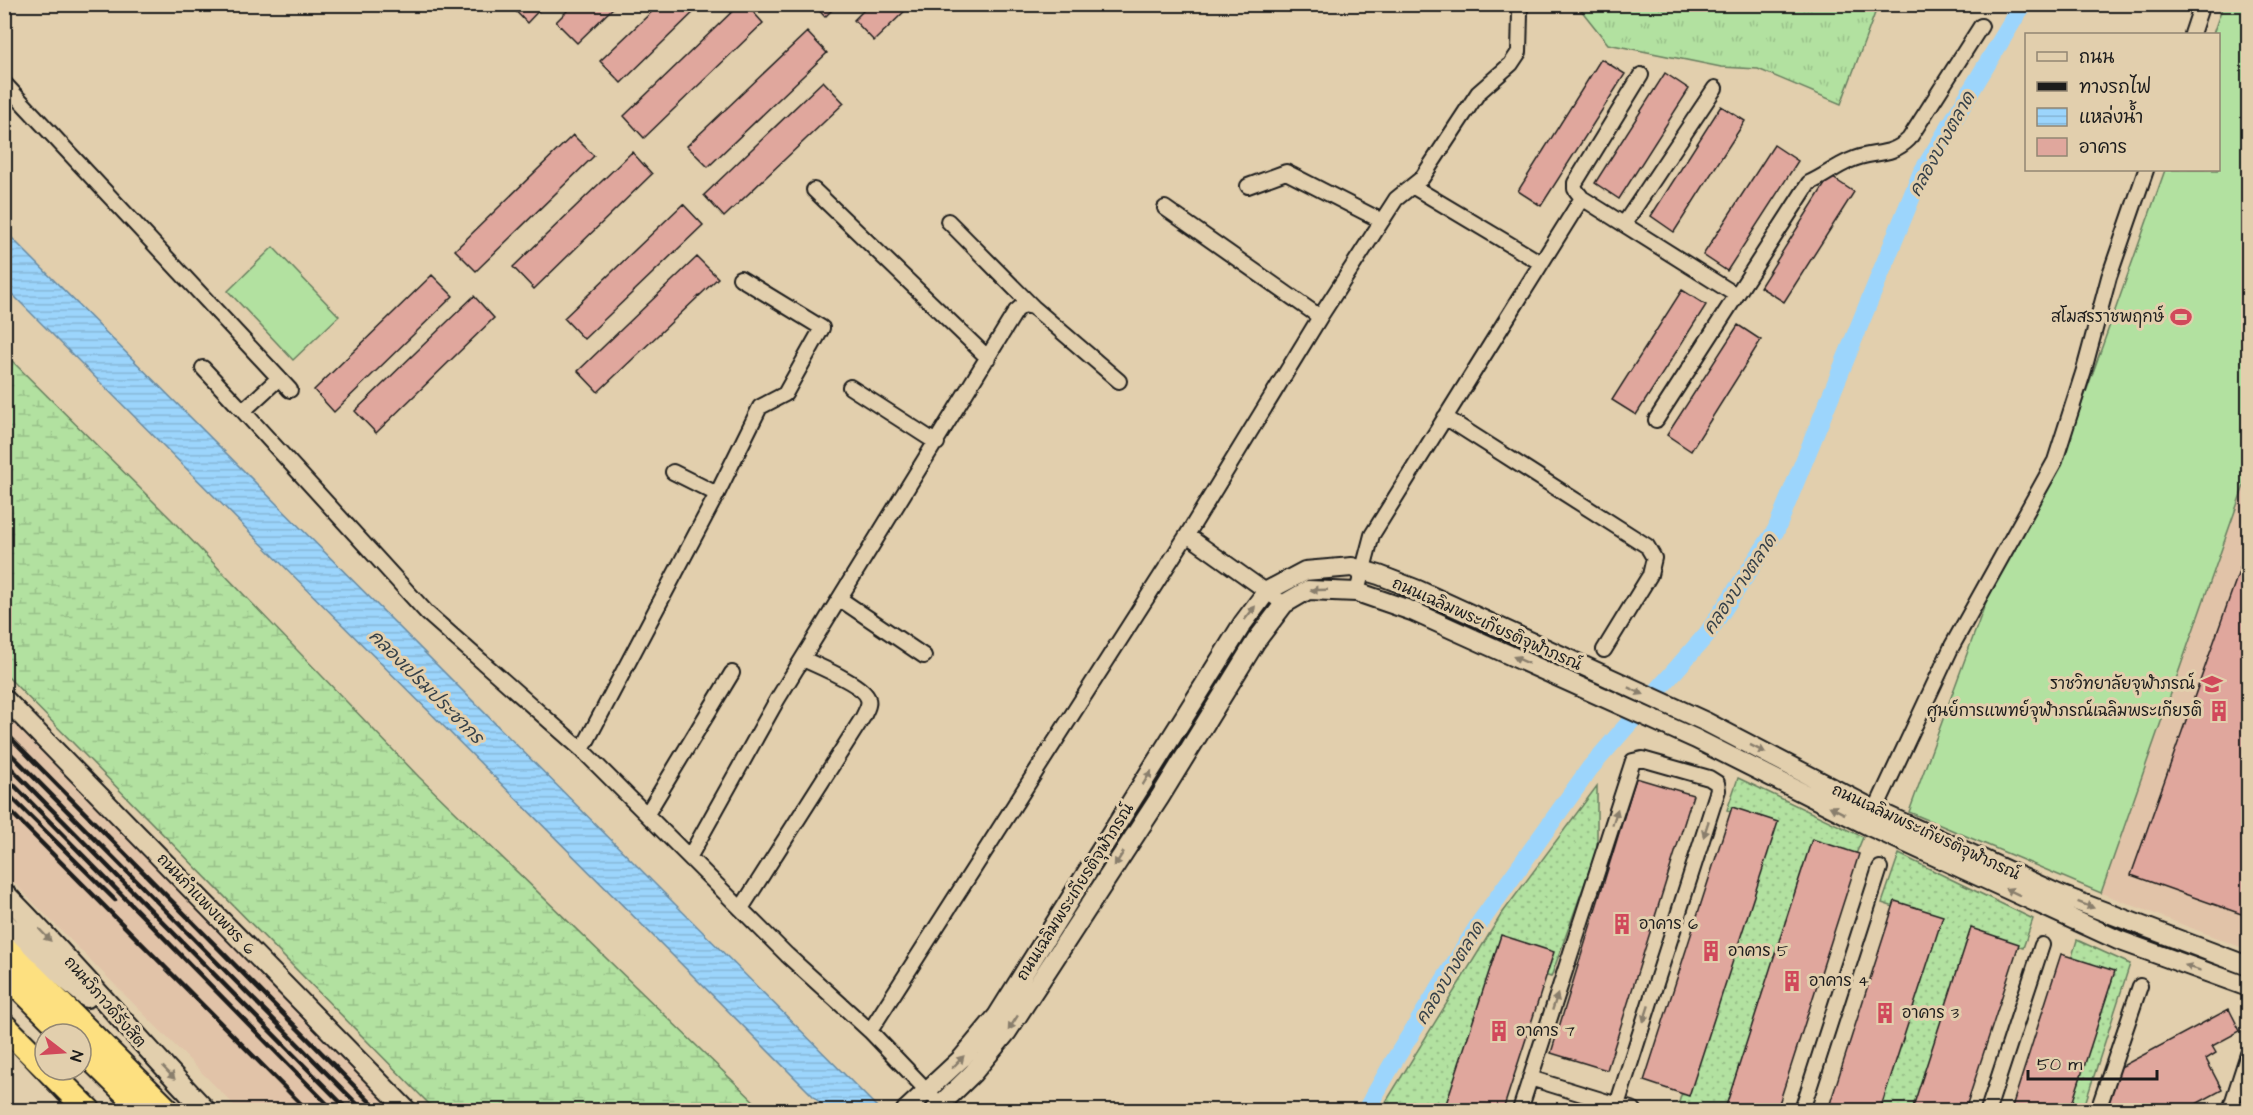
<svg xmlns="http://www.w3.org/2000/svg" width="2253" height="1115" viewBox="0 0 2253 1115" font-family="'Architects Daughter','Playpen Sans Thai',sans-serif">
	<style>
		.built { fill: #e1c3a8 }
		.grass { fill: url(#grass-tufts); stroke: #677e5e; stroke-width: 1.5 }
		.wetland { fill: url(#wetland-marsh); stroke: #677e5e; stroke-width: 1.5 }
		.garden { fill: url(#garden-dots); stroke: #677e5e; stroke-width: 1.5 }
		.pitch { fill: #b2e1a0; stroke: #677e5e; stroke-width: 1.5 }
		.water { fill: url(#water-rules); stroke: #698ba2; stroke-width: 1.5 }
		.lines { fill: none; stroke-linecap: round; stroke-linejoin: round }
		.canal { stroke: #9cd5fc; stroke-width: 18 }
		.building { fill: #e0a79d; stroke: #1c1c1c; stroke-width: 1.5 }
		.minor-casing { stroke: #1c1c1c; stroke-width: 18 }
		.tertiary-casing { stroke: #1c1c1c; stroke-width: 22 }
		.secondary-casing { stroke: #1c1c1c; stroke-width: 24 }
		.trunk-casing { stroke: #1c1c1c; stroke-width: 28 }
		.motorway-casing { stroke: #1c1c1c; stroke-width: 30 }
		.minor { stroke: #e2cfad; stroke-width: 14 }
		.tertiary { stroke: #e2cfad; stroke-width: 18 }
		.secondary { stroke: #e2cfad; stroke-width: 20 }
		.trunk { stroke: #fde080; stroke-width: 24 }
		.motorway { stroke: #fde080; stroke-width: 26 }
		.rail { stroke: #1c1c1c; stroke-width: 4.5 }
		.oneway { fill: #897e6c }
		.labels { text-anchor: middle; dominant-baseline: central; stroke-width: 6; stroke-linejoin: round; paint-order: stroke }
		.poi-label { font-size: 16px; fill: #1c1c1c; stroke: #e2cfad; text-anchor: start }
		.street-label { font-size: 16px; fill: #1c1c1c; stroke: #e2cfad }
		.water-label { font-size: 18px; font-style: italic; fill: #364149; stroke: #e2cfad }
	</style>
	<defs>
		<pattern id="grass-tufts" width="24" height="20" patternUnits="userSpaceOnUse" patternTransform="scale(1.5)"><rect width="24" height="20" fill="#b2e1a0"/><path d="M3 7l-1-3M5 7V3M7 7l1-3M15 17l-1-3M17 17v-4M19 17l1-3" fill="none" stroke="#98c089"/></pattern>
		<pattern id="wetland-marsh" width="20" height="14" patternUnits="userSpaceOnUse" patternTransform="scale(1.5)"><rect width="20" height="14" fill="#b2e1a0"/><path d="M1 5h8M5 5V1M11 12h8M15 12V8" fill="none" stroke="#98c089"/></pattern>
		<pattern id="garden-dots" width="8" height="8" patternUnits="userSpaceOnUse" patternTransform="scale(1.5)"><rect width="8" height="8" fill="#b2e1a0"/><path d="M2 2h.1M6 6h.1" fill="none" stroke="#98c089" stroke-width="1.8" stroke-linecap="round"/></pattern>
		<pattern id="water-rules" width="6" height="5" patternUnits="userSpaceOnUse" patternTransform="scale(1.5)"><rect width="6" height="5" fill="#9cd5fc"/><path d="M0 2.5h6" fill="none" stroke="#86b6d7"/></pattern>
	</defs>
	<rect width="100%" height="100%" fill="#e2cfad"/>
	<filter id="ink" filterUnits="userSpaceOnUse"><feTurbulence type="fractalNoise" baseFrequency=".0167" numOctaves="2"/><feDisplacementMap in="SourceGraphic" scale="12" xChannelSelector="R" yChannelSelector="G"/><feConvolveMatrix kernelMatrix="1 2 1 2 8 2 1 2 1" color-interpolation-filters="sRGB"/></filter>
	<g filter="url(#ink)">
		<path class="built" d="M2248,474v476l-147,-57z
			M4,712l403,398h-168l-234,-236z"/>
		<path class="grass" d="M1577,5h301l-37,99 -83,-35 -37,-2 -113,-23z"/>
		<path class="wetland" d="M4,353l168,167 247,257 344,333h-328l-430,-436z"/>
		<path class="garden" d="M1738,778l125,59 -9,22 -38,-11 -83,262h-52l-4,-1 85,-287 -35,-12z
			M1597,786v63l-46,128 -52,-15 -49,148h-69l120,-195z
			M1899,854l134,65 -10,29 -47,-15 -56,177h-47l60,-190 -51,-17z
			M2077,940l53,24 -47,146h-57z"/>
		<path class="pitch" d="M2223,5h25v469l-147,419 -192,-81 78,-213 73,-134 105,-295h53v-136h-5z
			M273,247l66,69 -46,44 -65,-69z"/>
		<path class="water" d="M4,231h1l875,879h-53l-822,-823z"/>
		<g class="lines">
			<path class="canal" d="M1366,1110l28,-49 87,-140 109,-153 117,-134 69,-104 145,-356 102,-170"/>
		</g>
		<path class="building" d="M509,4h36l-18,19z
			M574,4h43l-40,39 -21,-21z
			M660,4h42l-81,79 -21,-22z
			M740,4h6l17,19 -119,115 -20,-22z
			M813,4h25l-13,13z
			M870,4h42l-38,37 -20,-21z
			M807,32l20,21 -119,114 -21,-21z
			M1601,59l24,15 -84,132 -23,-15z
			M1665,73l24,16 -70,110 -24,-16z
			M823,81l21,22 -120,114 -20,-22z
			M1721,106l24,15 -71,111 -23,-16z
			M573,135l21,21 -118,115 -21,-21z
			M1774,145l24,16 -71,110 -24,-16z
			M632,152l20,22 -118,115 -21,-22z
			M1830,176l24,16 -70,110 -24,-15z
			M683,204l20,21 -119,114 -20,-21z
			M697,257l21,21 -120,114 -20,-21z
			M432,275l21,21 -119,116 -20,-22z
			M1682,290l24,15 -70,110 -24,-15z
			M474,296l20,22 -118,115 -21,-22z
			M1738,325l23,15 -70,111 -24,-16z
			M2248,546v366l-1,4 -116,-41z
			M1636,778l57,17 -86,275 -56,-17z
			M1732,807l46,15 -89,274 -45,-15z
			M1812,839l47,15 -82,256h-49l-3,-1z
			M1895,901l48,15 -63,194h-52z
			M1971,928l48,16 -54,166h-53z
			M1501,935l53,17 -51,158h-59z
			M2061,954l54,17 -45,139h-59z
			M2229,1009l11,22 -28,15 4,7 -10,6 16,31 -37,20h-82l12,-40z"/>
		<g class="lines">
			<defs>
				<path id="minor" d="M2192,34l10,-30
					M4,83l286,307
					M1248,186l38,-14 96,49
					M1412,186l129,77
					M814,190l174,168
					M1582,198l-7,-9v-6l66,-108
					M1165,208l155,109
					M948,221l85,86
					M1624,224l91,-136
					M203,368l40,43
					M279,378l-36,33 184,202 155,137 205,205 83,76 63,66
					M850,387l87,56
					M1445,417l202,129 7,12 -4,17 -46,75
					M1656,420l153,-237c14,-6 26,-16 40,-22 23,-11 41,-3 60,-22l72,-113
					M673,472l44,22
					M1187,535l97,69
					M1357,592l15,-57 210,-337 154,97
					M840,599l84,57
					M582,750l135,-256 43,-87 25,-13 37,-66 -82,-50
					M647,814l85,-141
					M1872,817l80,-171 103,-185 29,-91 25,-93 37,-107
					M690,856l87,-156 239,-389 7,-6 10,2 86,74
					M742,907l121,-190c2,-5 7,-12 5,-18 -3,-14 -52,-34 -65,-40
					M870,1031l317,-496 133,-218 76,-118 26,-21 56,-85 33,-29 8,-12 1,-39 -4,-9
					M1530,1078l104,32
					M1520,1110l113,-349 9,-2 67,19 8,5 1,7 -101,315
					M1802,1110l78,-242
					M1988,1110l54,-165
					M2098,1110l42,-124
					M2230,1110l18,-56"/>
				<path id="tertiary" d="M4,698l403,412
					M906,1110l56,-52 35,-42 246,-393 24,-32 38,-20 47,-4 27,8 39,15 288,132 169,88 183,84 190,72
					M935,1110l38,-37 34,-41 153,-235 96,-156 28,-37 24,-14 49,2 55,19 284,128 173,87 249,114 130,47"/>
				<path id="secondary" d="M4,893c70,70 133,146 201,217
					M4,922l33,32 50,43
					M4,1058l49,52
					M4,1085l27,25"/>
				<path id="trunk" d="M4,948l163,162
					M4,1026l41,41
					M48,1070l40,40"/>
				<path id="motorway" d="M4,970l64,64
					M81,1047l64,63"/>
			</defs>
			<use href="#minor" class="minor-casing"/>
			<use href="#tertiary" class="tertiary-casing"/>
			<use href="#secondary" class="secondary-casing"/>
			<use href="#trunk" class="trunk-casing"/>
			<use href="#motorway" class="motorway-casing"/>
			<use href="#minor" class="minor"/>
			<use href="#tertiary" class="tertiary"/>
			<use href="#secondary" class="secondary"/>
			<use href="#trunk" class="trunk"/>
			<use href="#motorway" class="motorway"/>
			<path class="rail" d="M4,731l374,379
				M4,747l359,363
				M4,761l344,349
				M4,775l329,335
				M4,790l111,110
				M4,805l303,305"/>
		</g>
		<defs><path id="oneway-solid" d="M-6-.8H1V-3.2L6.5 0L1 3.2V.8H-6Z" transform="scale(1.5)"/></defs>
		<g class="oneway">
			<use href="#oneway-solid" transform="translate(1319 590) rotate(178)"/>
			<use href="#oneway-solid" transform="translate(1250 613) rotate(-52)"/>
			<use href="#oneway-solid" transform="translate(1521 660) rotate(-156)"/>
			<use href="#oneway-solid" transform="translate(1636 691) rotate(24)"/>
			<use href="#oneway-solid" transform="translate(1758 749) rotate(27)"/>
			<use href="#oneway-solid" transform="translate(1147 778) rotate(-58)"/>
			<use href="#oneway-solid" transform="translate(1837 810) rotate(-153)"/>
			<use href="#oneway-solid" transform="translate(1615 817) rotate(-72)"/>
			<use href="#oneway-solid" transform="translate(1706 829) rotate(108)"/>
			<use href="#oneway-solid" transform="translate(1119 859) rotate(123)"/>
			<use href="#oneway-solid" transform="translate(2013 892) rotate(-155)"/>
			<use href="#oneway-solid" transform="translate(2086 905) rotate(21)"/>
			<use href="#oneway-solid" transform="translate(45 935) rotate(46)"/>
			<use href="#oneway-solid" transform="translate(2193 968) rotate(-161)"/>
			<use href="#oneway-solid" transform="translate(1555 1002) rotate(-72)"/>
			<use href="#oneway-solid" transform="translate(1646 1014) rotate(108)"/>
			<use href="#oneway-solid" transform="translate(1013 1023) rotate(123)"/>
			<use href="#oneway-solid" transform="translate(958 1062) rotate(-46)"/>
			<use href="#oneway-solid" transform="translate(169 1073) rotate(46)"/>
		</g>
	</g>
	<defs>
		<symbol id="stadium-bare" viewBox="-9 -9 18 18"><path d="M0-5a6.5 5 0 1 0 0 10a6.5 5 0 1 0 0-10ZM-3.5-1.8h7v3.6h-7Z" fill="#d1495b" stroke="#e2cfad" stroke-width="2.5" paint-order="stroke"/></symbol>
		<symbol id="university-bare" viewBox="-9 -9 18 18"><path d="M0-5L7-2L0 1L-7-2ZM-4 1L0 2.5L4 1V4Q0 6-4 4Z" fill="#d1495b" stroke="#e2cfad" stroke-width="2.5" paint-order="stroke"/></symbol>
		<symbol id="building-bare" viewBox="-9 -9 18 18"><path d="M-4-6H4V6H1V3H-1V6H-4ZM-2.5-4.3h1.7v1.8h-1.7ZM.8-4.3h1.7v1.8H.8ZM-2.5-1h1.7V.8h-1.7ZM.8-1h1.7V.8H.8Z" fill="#d1495b" stroke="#e2cfad" stroke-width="2.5" paint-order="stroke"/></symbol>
	</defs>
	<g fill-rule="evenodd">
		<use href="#stadium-bare" x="2166" y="302" width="30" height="30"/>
		<use href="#university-bare" x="2197" y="669" width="30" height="30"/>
		<use href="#building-bare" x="2204" y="696" width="30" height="30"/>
		<use href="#building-bare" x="1607" y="909" width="30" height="30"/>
		<use href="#building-bare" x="1696" y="936" width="30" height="30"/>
		<use href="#building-bare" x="1777" y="966" width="30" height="30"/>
		<use href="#building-bare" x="1870" y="998" width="30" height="30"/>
		<use href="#building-bare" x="1484" y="1016" width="30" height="30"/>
	</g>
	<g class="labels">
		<g class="poi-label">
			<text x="2164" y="317" text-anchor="end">สโมสรราชพฤกษ์</text>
			<text x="2195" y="684" text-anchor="end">ราชวิทยาลัยจุฬาภรณ์</text>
			<text x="2202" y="711" text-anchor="end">ศูนย์การแพทย์จุฬาภรณ์เฉลิมพระเกียรติ</text>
			<text x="1639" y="924">อาคาร 6</text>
			<text x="1728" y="951">อาคาร 5</text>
			<text x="1809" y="981">อาคาร 4</text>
			<text x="1902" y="1013">อาคาร 3</text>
			<text x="1516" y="1031">อาคาร 7</text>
		</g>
		<g class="street-label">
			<text transform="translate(1487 624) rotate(24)">ถนนเฉลิมพระเกียรติจุฬาภรณ์</text>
			<text transform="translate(1926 832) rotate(25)">ถนนเฉลิมพระเกียรติจุฬาภรณ์</text>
			<text transform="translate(1075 892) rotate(-58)">ถนนเฉลิมพระเกียรติจุฬาภรณ์</text>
			<text transform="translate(206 904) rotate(46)">ถนนกำแพงเพชร 6</text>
			<text transform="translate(105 1002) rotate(49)">ถนนวิภาวดีรังสิต</text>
		</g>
		<g class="water-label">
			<text transform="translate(1942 144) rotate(-61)">คลองบางตลาด</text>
			<text transform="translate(1740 584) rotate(-56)">คลองบางตลาด</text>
			<text transform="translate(426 687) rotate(45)">คลองเปรมประชากร</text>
			<text transform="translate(1450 973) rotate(-59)">คลองบางตลาด</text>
		</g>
	</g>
	<rect width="2253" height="1115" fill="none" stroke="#e2cfad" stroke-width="24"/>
	<rect x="12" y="12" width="2229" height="1091" fill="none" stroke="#1c1c1c" stroke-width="2" filter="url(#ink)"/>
	<rect x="2025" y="33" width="195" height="138" fill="#e2cfad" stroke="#938773" stroke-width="1.5"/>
	<rect x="2037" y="52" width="30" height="9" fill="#e2cfad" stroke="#938773" stroke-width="1.5"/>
	<text x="2079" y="63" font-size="18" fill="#1c1c1c">ถนน</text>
	<rect x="2037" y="82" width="30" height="9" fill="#1c1c1c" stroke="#938773" stroke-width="1.5"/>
	<text x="2079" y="93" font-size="18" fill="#1c1c1c">ทางรถไฟ</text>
	<rect x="2037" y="108" width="30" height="18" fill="url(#water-rules)" stroke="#938773" stroke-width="1.5"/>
	<text x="2079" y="123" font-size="18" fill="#1c1c1c">แหล่งน้ำ</text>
	<rect x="2037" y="138" width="30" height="18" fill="#e0a79d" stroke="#938773" stroke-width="1.5"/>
	<text x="2079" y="153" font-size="18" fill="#1c1c1c">อาคาร</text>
	<g transform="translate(63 1052) rotate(107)"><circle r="28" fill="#e2cfad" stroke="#938773" stroke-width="1.5"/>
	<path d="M0-4.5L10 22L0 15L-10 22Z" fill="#d1495b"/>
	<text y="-9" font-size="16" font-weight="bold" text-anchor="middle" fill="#1c1c1c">N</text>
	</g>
	<path d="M2028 1070v9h129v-9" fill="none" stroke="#1c1c1c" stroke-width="3"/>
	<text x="2037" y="1070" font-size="18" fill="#1c1c1c" stroke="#e2cfad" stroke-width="4.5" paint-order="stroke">50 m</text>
</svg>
